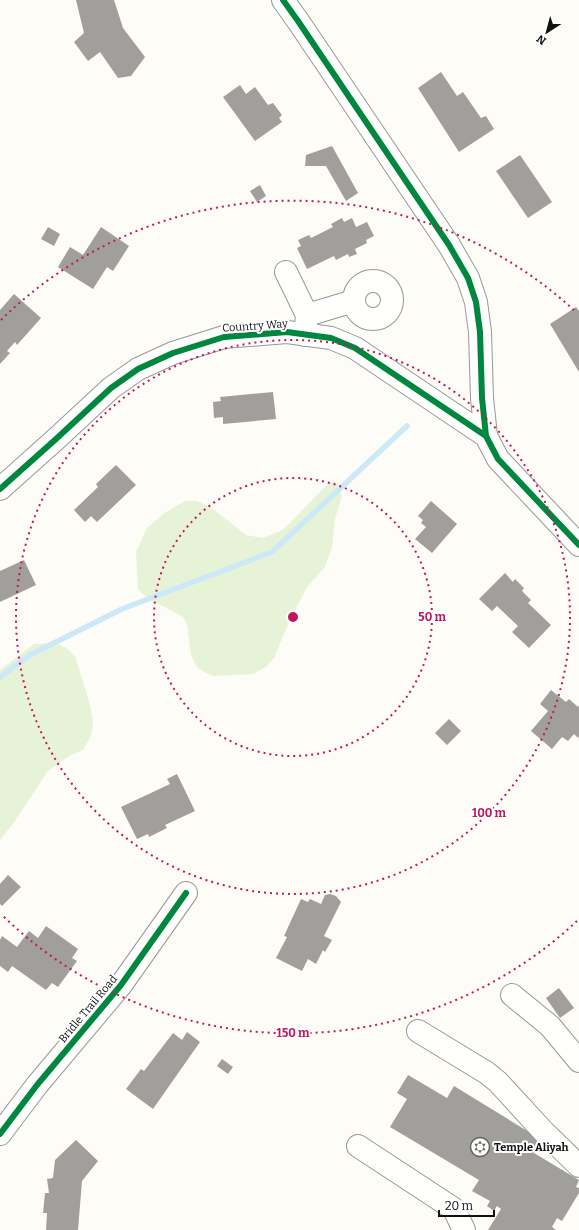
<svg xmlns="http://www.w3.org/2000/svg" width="579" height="1230" viewBox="0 0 579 1230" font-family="Bitter,serif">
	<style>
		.green { fill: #e7f3d7 }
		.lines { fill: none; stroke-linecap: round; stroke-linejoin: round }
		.stream { stroke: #cde8f7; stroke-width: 5.5 }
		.building { fill: #a19f9c }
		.minor-casing { stroke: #979795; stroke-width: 24 }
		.minor { stroke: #fffffe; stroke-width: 22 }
		.cycleway-casing { stroke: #fff; stroke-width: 8 }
		.cycleway { stroke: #00873e; stroke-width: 6 }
		.ring { fill: none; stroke: #c2185b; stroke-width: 2; stroke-dasharray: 2 4 }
		.labels { text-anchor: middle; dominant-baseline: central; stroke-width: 4; stroke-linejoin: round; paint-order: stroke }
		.street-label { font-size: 11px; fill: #111; stroke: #fff }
		.poi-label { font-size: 11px; font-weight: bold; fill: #111; stroke: #fff; text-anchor: start }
		.centre { fill: #c2185b; stroke: #fff; stroke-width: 2 }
		.ring-label { font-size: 12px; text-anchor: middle; font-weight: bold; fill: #c2185b; stroke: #fff; stroke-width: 4; stroke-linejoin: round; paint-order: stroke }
	</style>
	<rect width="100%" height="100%" fill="#fdfcf7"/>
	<path class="green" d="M334,481l3,3 5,12 -7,23 -3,28 -7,20 -18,20 -18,35 -15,36 -8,9 -13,7 -39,2 -10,-4 -7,-5 -6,-12 -4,-31 -4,-7 -37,-20 -8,-8 -2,-37 11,-24 19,-16 19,-11h12l15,7 34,27 17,3 20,-8 44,-45z
		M56,643l10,5 9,8 14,45 4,21 -2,14 -8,14 -14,6 -21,15 -33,50 -15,19v-170l34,-26z"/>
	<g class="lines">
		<path class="stream" d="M0,677l30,-22 92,-46 150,-57 135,-126"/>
	</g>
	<path class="building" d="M76,0h38l9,28 22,29 -14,19 -13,2 -18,-26 -12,9 -14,-19 10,-9z
		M441,72l16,24 6,-4 18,26 5,-2 8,13 -35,23 -41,-64z
		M240,85l6,9 9,-7 13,18 5,-2 9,12 -3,3 3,4 -27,19 -32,-44z
		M332,146l26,47 -12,8 -20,-35h-21l1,-11z
		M520,155l32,47 -24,16 -32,-47z
		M260,185l6,11 -9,6 -7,-11z
		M342,218l2,4 8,-4 4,9 11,-5 7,14 -8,4 1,3 -12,6 2,5 -8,3 -1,-3 -12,6 -2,-4 -27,13 -10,-21 4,-2 -3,-6 11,-5 2,3 22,-11 -2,-3z
		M48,227l12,7 -6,12 -13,-7z
		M101,227l28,19 -16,25 -6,-4 -14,22 -35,-22 12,-20 13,8z
		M14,294l27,24 -24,27 -2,-3 -8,9 3,2 -10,11v-54z
		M576,307l3,4v61l-29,-48z
		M273,392l3,27 -53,5v-7l-9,1 -1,-16 8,-1 -1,-4z
		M116,465l20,20 -39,37 -6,-6 -6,6 -11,-12 24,-23 -2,-3z
		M431,501l26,23 -25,29 -17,-14 11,-12 -5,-4 2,-3 -5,-4z
		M24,560l12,25 -36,17v-31z
		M505,573l8,9 2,-3 9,9 -2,3 9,9 -3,3 23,22 -22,23 -17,-16 6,-6 -21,-20 -5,5 -13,-12z
		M551,690l15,12 3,-3 9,8 1,-2v31l-1,2 -4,-4 -6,7 -6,-4 -10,12 -21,-18 17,-20 -8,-7z
		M449,719l12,12 -14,14 -12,-12z
		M177,774l18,37 -30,14 2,3 -18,9 -1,-3 -11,5 -16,-32 49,-23 -3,-5z
		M8,875l13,12 -19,19 -2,-2v-20z
		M330,894l6,2 5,6 -17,34 8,4 -7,12 -2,-2 -7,14 -8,-5 -6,12 -26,-13 11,-21 -3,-1 17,-37 7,3 2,-3 11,5 4,-9z
		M46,926l32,23 -6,9 5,3 -19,26 -6,-4 -6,7 -34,-24 -4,6 -8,-6v-26l2,-4 15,11 12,-16 9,7z
		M559,988l15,20 -14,10 -14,-20z
		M187,1032l13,10 -47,67 -27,-20 15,-20 3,2 29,-38 9,7z
		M222,1059l11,8 -5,7 -11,-8z
		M408,1075l39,23 7,-12 88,54 -8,13 45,27 -3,7 3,1v5l-17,28 -5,-3 -5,9 4,3h-68l13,-21 -4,-3 -3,5 -7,-5 3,-5 -18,-10 7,-11 -89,-53 17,-28 -10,-6z
		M76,1140l22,21 -16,20 -4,49h-32l1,-17h-4l2,-20h4l-2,-14 6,-1 2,-18z"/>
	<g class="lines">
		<defs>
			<path id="minor" d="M283,0l15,21 151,224 19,33 8,24 4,30 2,66 4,38 12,23 81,86
				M286,272l21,43
				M354 300a19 19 0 1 1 38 0a19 19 0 1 1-38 0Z
				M305,335l2,-20 47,-14
				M0,489l56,-50 55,-51 27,-19 35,-16 51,-16 63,-5 44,6 24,10 131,88
				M512,995l38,31 29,35
				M418,1031l69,42 11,9 45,49 36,35
				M0,1134l37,-49 84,-100 65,-92
				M358,1146l96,63 10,21"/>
		</defs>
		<use href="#minor" class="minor-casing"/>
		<use href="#minor" class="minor"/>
		<defs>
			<path id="cycleway" d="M283,0l15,21 151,224 19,33 8,24 4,30 2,66 4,38 12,23 81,86
				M0,489l56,-50 55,-51 27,-19 35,-16 51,-16 63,-5 44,6 24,10 131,88
				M0,1134l37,-49 84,-100 65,-92"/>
		</defs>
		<use href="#cycleway" class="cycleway-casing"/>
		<use href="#cycleway" class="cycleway"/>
	</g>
	<g class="ring">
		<circle cx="293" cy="617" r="139"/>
		<circle cx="293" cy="617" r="277"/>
		<path d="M577 921A416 416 0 0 1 1 914M1 320A416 416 0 0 1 577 313"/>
	</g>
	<defs>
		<symbol id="synagogue-ring" viewBox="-11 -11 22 22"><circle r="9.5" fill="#fff" stroke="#646362" stroke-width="1.5"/><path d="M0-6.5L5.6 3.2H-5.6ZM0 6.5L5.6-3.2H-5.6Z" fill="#646362"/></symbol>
	</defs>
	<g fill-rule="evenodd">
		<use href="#synagogue-ring" x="469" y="1136" width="22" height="22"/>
	</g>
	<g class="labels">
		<g class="street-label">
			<text transform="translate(255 326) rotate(-4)">Country Way</text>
			<text transform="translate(88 1009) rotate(-50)">Bridle Trail Road</text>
		</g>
		<g class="poi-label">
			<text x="494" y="1147">Temple Aliyah</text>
		</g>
	</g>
	<circle cx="293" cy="617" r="6" class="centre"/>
	<g class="ring-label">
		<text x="432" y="621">50 m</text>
		<text x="489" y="817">100 m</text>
		<text x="293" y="1037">150 m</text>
	</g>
	<g transform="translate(547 32) rotate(216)" stroke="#ffffff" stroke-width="3" paint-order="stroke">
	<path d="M0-3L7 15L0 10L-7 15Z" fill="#111111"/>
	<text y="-6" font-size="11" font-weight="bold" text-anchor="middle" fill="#111111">N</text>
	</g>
	<path d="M439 1210v6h55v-6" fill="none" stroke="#111111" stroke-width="2"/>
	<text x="445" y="1210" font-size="12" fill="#111111" stroke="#ffffff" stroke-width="3" paint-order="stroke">20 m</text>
</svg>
